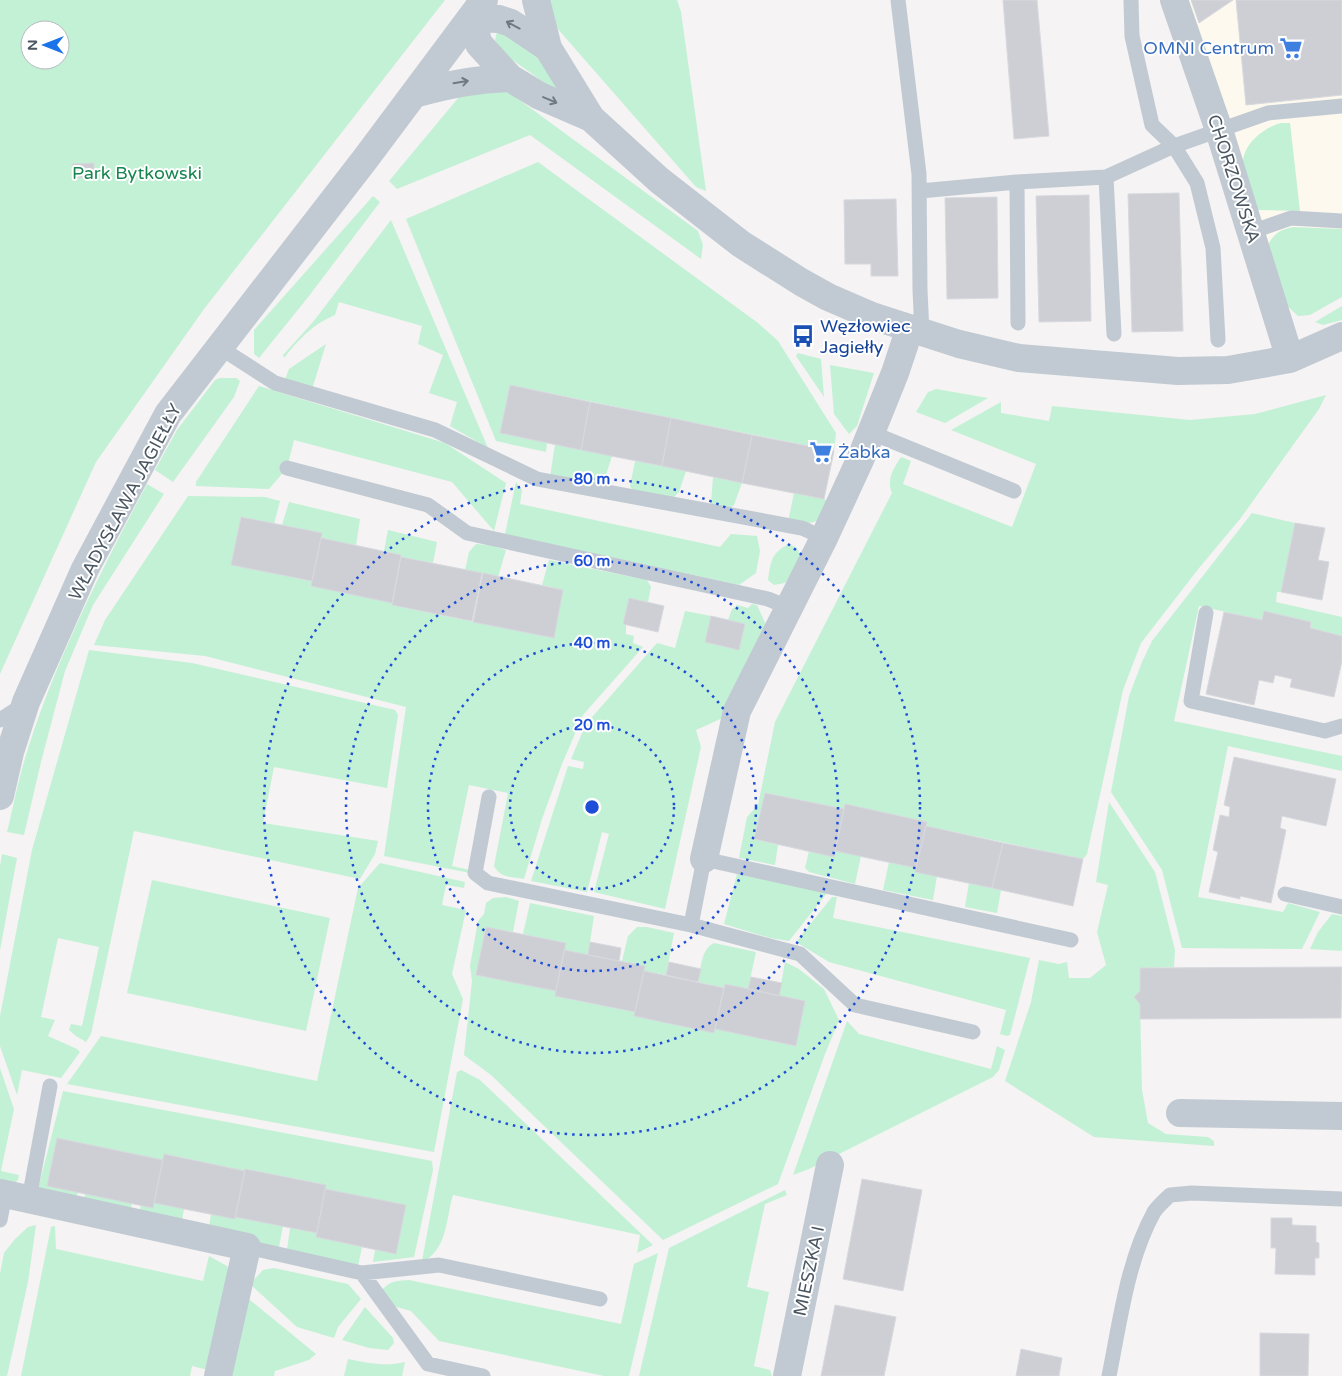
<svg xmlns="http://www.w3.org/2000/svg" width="1342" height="1376" viewBox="0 0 1342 1376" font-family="'Varela Round',sans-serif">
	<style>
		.commercial { fill: #fdf9ef }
		.green { fill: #c3f1d5; fill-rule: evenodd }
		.building { fill: #cdcfd5; stroke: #d7d9de }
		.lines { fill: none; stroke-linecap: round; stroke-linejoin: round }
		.lane { stroke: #c1cad2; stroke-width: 15 }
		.street { stroke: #c1cad2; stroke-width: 28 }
		.oneway { stroke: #6e7983 }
		.ring { fill: none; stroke: #1d4ed8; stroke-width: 2.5; stroke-dasharray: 2.5 5 }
		.labels { text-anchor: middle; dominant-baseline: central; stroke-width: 4; stroke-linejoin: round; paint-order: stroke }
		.shop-label { font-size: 18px; fill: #366cbe; stroke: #fff; text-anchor: end }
		.park-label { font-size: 18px; fill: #17864f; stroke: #fff }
		.street-label { font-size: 18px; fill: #4a5661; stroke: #fff }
		.transit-label { font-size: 18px; fill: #164399; stroke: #fff; text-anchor: start }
		.centre { fill: #1d4ed8; stroke: #fff; stroke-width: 2.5 }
		.ring-label { font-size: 15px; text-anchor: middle; font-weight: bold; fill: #1d4ed8; stroke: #fff; stroke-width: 4; stroke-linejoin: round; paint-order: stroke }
	</style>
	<rect width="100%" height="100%" fill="#f5f3f3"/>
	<path class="commercial" d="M1175,0h167v286l-52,25z"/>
	<path class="green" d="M0,0h445l-241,309 -108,153 -96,212zM30,30h30v30h-30z
		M547,0h130l4,12 25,179 -10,-4 -139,-159z
		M497,32l22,6 31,31 23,34 -69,-49 -9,-14z
		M494,89l16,4 188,138 5,14 -2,14 -171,-124 -133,54 -8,-8 75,-90z
		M1281,123h9l10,88 -42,-1c-3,-8 -16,-41 -15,-48 1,-19 22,-35 38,-39z
		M538,162l220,161 20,18 58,92 -2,18 -324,-66 -10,48 47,10 -1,9 -50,-11 -90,-222z
		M373,196l7,6 -71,94 -50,62 -5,-4v-24z
		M391,220l97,228 -38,-22 7,-24 -28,-9 14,-38 -25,-11 4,-18 -83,-24 -4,13c-22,9 -36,24 -51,43l-1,-3 30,-33z
		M1293,227l49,2v68l-32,18 -12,1 -14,-13 -16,-58c6,-12 12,-15 25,-18z
		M1342,306v14l-19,5 -8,-3z
		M326,344l-14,45 -28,-7 5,-13z
		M798,353l23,6 3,38 -28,-41z
		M830,365l44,8 -17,53 -8,8 -15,-20z
		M220,378h16l4,3 -6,16 -61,85 -18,-12 22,-40 38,-50z
		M259,386l186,57 61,40 -12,48 -42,-49 -158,-42 -7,28 -18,21 -73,-3v-4z
		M936,389l52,9 -43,25 -29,-11 12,-20z
		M1326,395l-7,14 -79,110 -41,49 -58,75 -18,47 -36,164 -4,5 -157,-33v-4l-81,-18 -1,5 -78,-16 -12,46 24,6 -3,20 -36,-7 8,-41 11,-12 17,-83 117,-229c-6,-14 2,-25 9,-36l10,4 -8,23 109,43 24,-63 -85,-34 50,-28v11l48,8 3,-15 138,14 65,-6z
		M555,444l57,12 -8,25 -11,5 -43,-9z
		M635,461l51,10 -7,21 -7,7 -38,-6 -4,-7z
		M713,477l29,6 -8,22 -6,5 -17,-6z
		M516,482l6,8 -2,14 200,43 11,-13 26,2 3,15 -4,22 -17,12 -234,-51z
		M147,484l17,10 -71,111 -28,66 -24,91 -17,73 -17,-3c6,-23 10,-47 17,-70 29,-98 76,-189 123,-278z
		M794,493l30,6 7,4 -10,17 -15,4 -18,-2z
		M188,496l77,1 15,4 -6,23 -33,-7 -9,48 80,16 -1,5 81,17v2l161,33 10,-48 -21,-5 7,-25 98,20 4,7 -3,15 -19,-4 -6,26 3,1v9l8,2 -1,7 10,4 -60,68 -21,49 -20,55 -18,60c-12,-2 -24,-1 -30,-13l14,-73 -39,-8 -17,81 18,4v3l-86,-17 22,-149 -201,-51 -111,-11 11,-25z
		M289,502l71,17 -4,26 -35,-6 -39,-14z
		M1252,513l43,10 -14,69h-4l-1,10 66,15v19l-32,-8 1,-6 -47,-11 -2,9 -63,-14 -25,115 168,35v15l-114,-25 -30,151 85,15 5,-9 32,9 -18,37 -120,-1 -20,-78 -51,-78 18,-96 13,-34 10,-21z
		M388,530l49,12 -4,21 -32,-6v-2l-17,-4z
		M476,544l13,1 17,5 -8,27 -33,-7 4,-18z
		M789,544l8,4 4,8 -4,12 -12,15 -11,2 -6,-5c3,-19 3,-27 21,-36z
		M752,604l5,1 9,20 -39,91 -31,14 5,17 -36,162 -71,-17 15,-58 -7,-2 -15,60 -56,-11 37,-115 15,3 1,-7 -13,-3 15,-35 71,-81 18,5 10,-37 26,5 -6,26 34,8 6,-26 -17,-4 4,-11 5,-4 11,3z
		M89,650l103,13 203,47 3,5 -11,73 -113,-21 -11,56 115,18 -3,13 -15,25 -226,-48 -43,203 -5,8 -10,-6 -7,-6 2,-6 11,2 17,-79 -41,-9 -17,79 14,3 -7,16 29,13 3,3 -19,26 -39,-8 -5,25 -17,-49v-30l32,-166z
		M1109,802l46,70 20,78 -1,17 -34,1v23l-6,6 6,7 2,86 6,33 18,11 42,3 6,4v5l-120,-9 -89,-56 26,-79 8,-42 20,4 8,-2 2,16h21l16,-13 -9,-33 11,-47 -12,-3z
		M809,851h26l26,5 -6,28 -46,-12 -4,-4z
		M2,854l15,4 -17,92v-84z
		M889,862l27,6 -1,4 22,4 -4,24 -50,-10z
		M380,863l85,19 -1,6 -18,-3 -4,20 24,5 -14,64 11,25 -29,153 -367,-68 34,-48 216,45 41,-193z
		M737,874l90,19 -38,48 -19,-3 -46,-14z
		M152,880l178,38 -24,113 -179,-38z
		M969,883l32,7 -4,23 -32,-6z
		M506,897l13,4 -6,31 -27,-5 -9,48 79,16 -1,5 80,16 -1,4 80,17 1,-4 81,17 9,-45 -26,-5 6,-34 14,7 25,20 15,31 -14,34 -47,130 -115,56 -172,-165 -27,-20 8,-74 -2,-15 8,-45 6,-7 2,-11 7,-5z
		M832,897h5l-4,21 197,40 -20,77 -3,1 -7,-2 6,-24 -177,-48 -33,-20z
		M530,903l64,13 -6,39 -24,-5 1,-7 -42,-9z
		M1332,914l10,2v35l-32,-2 8,-17z
		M637,927h10l27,6 -8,42 -22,-4v-5l-22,-5 6,-25z
		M714,943l42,9 -8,37 -23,-5 -1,4 -26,-6c3,-14 3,-33 16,-39z
		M847,1021l12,13 132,35 6,-23 8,4 -6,20 -6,7 -184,92 -16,6z
		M0,1068l14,41 -13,62 18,4 -1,5 -4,4h-14z
		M461,1070l19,10 173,165 -16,8 3,-18 -187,-40c-7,23 -5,51 -28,66h-3l35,-189z
		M63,1091l369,70 1,9 -19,87 -41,5 2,-12 21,3 10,-47 -81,-17 1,-4 -81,-16v2l-80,-17 -2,6 -106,-22 -10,48 31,6 -3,13 -37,-16z
		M785,1190l2,5 -22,9 -18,83 22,5 -15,74 16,4 2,6h-133l30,-128z
		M85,1194l47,9 -3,13 -46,-9z
		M154,1203l30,6 -3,17 -43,-7 3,-14 12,3z
		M211,1214l24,3 48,9 -4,21 -71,-13z
		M36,1225l-8,57 -21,94h-7v-102l4,-21 11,-14 13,-12z
		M55,1226l1,23 147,32 6,-25 18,10 6,12 -21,93 -20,-5 -2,10h-169l30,-149z
		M290,1228l27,5 -1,4 46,10 -4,19 -71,-16z
		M658,1253l-29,123h-25l-165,-35 -28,-30 -18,-5 -12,-14c7,-11 15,-11 28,-12l212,44 13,-60z
		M274,1268l74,16 13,15 -23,28 -4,11 -37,-11 -47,-43 13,-14z
		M245,1296l71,58 -7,6 -34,11 -1,5h-47z
		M365,1307l28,31 1,5 -6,7 -19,-2 -27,-8z
		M348,1359c20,4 37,8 57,3l-3,14h-58z"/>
	<path class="building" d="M1003,0h34l12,136 -35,3z
		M1191,0h42l-34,23z
		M1236,0h106v95l-96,10z
		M94,163v14l-21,1 -1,-14z
		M1179,193l4,138 -51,1 -4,-138z
		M1089,195l2,126 -52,1 -3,-126z
		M997,197l1,101 -51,1 -2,-101z
		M896,199l2,77h-27v-12h-26l-1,-64z
		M510,385l80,17 -9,48 -81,-17z
		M590,402l81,16 -9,48 -81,-16z
		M671,418l81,17 -10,48 -80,-17z
		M752,435l82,16 -10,48 -82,-16z
		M241,517l81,16 -10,48 -81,-16z
		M1295,523l30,5 -7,32 11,2 -7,38 -41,-8z
		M321,538l80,17 -9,48 -81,-17z
		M401,557l81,16 -10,48 -80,-16z
		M483,573l80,17 -9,48 -81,-16z
		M629,598l35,8 -6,26 -35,-8z
		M1264,611l47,11 -1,6 32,8v25l-8,36 -44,-10 2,-8 -17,-4 -2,8 -14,-3 -5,25 -48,-11 18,-82 38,8z
		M711,616l34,8 -6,26 -34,-8z
		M1234,757l102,22 -10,47 -44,-10 -2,12 6,2 -15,73 -31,-7v3l-31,-7 9,-40 -5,-2 7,-35 9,2 1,-10 -6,-2z
		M765,793l79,16 -10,48 -80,-18z
		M845,804l82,18 -11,46 -81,-17z
		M926,826l77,17 -11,45 -77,-16z
		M1003,843l80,16 -10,47 -81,-18z
		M486,927l80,16 -10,48 -80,-16z
		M590,942l31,6 -2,13 -31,-6z
		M564,950l81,16 -10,46 -80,-16z
		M669,962l32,7 -3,13 -32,-7z
		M1342,967l-1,51 -201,1v-15l-6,-7 6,-6v-23z
		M644,971l80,17 -10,45 -80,-17z
		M751,977l31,6 -3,13 -31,-7z
		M725,984l80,17 -9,45 -81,-17z
		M57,1138l106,22 -10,48 -106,-22z
		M164,1154l81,17 -10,48 -81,-16z
		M245,1169l81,16 -9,48 -82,-16z
		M862,1179l60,11 -19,101 -60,-12z
		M325,1189l81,16 -10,49 -80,-17z
		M1271,1218h21v7l24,1v16l3,1v15h-4v17l-40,-1 1,-26h-5z
		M835,1305l61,12 -12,59h-63z
		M1260,1333l49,1 -1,42h-48z
		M1021,1349l41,9 -3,18h-43z"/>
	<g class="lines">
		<path class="lane" d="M898,0l21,174 1,116 2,43
			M1131,0l1,36 20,89 22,21 94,-33 74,-7
			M1106,177l8,157
			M1017,182l1,141
			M920,191l97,-9 89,-5 68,-31 23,37 16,65 5,92
			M1251,232l40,-14 51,3
			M219,347l56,36 160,47 102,49 265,49 22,10
			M872,433l142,58
			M287,468l141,37 39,28 301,66 20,8
			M1206,613l-15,88 134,30 17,-5
			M0,720l23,-15
			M489,797l-14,76 13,10 203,42
			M1285,894l57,13
			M973,1032l-118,-27 -55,-51 -109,-29 13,-66 367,81
			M29,1199l21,-113
			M0,1220l5,-26
			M247,1247l115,26 77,-8 161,34
			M362,1273l66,91 55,12
			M1109,1376c11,-54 18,-115 45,-164 4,-6 11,-12 16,-17l22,-2 150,6"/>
		<path class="street" d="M536,0l12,48 43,70 68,62 82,64 60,38 27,15 44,19 87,28 60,14 159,13 50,-1 62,-11 52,-23
			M1174,0l45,130 71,229
			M471,18l8,26 31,34 30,18 51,22
			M471,18l28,1 12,4 37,25
			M414,94c33,-9 61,-15 96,-16
			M0,796l10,-44 16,-50 59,-133 83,-155 198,-256 118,-158
			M704,859l33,-148 87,-173 36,-78 35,-87 15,-45
			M1180,1113l162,3
			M0,1193l247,54 -29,129
			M787,1376l43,-211"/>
	</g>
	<defs><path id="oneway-shaft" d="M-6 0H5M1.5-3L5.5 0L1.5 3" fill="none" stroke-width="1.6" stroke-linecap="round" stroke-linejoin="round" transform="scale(1.25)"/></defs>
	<g class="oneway">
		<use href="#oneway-shaft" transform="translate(513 25) rotate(-152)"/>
		<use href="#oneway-shaft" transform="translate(461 82) rotate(-9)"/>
		<use href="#oneway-shaft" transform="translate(550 100) rotate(23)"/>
	</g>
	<g class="ring">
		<circle cx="592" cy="807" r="82"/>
		<circle cx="592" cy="807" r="164"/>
		<circle cx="592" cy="807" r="246"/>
		<circle cx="592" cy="807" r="328"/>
	</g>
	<defs>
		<symbol id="supermarket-bare" viewBox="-9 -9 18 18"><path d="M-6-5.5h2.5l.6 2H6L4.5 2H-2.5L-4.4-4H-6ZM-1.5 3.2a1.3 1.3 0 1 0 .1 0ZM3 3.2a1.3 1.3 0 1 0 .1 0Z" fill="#3f7fe0" stroke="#fff" stroke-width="2.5" paint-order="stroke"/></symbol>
		<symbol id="bus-bare" viewBox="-9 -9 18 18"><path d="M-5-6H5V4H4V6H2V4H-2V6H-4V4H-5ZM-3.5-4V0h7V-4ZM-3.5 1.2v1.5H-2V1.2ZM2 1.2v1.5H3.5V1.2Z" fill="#1a4fb4" stroke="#fff" stroke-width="2.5" paint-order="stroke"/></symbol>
	</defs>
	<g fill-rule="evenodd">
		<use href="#supermarket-bare" x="1275" y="32" width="32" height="32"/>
		<use href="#bus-bare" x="787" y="320" width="32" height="32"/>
		<use href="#supermarket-bare" x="805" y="436" width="32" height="32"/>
	</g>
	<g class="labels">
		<g class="shop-label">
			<text x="1274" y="48">OMNI Centrum</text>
			<text x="838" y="452" text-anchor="start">Żabka</text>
		</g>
		<g class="park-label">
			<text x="137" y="173">Park Bytkowski</text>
		</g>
		<g class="street-label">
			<text transform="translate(1234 179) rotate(72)">CHORZOWSKA</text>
			<text transform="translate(125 502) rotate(-62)">WŁADYSŁAWA JAGIEŁŁY</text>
			<text transform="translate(809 1271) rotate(-78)">MIESZKA I</text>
		</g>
		<g class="transit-label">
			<text x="820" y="326">Węzłowiec<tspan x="820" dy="21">Jagiełły</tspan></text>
		</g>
	</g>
	<circle cx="592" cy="807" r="8" class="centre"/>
	<g class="ring-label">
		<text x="592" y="484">80 m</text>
		<text x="592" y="566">60 m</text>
		<text x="592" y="648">40 m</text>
		<text x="592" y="730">20 m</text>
	</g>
	<g transform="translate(45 45) rotate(270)"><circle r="24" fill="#ffffff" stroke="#b7bbc0"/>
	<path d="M0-4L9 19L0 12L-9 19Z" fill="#1a73e8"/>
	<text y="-8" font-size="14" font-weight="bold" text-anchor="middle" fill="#4a5661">N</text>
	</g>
</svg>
